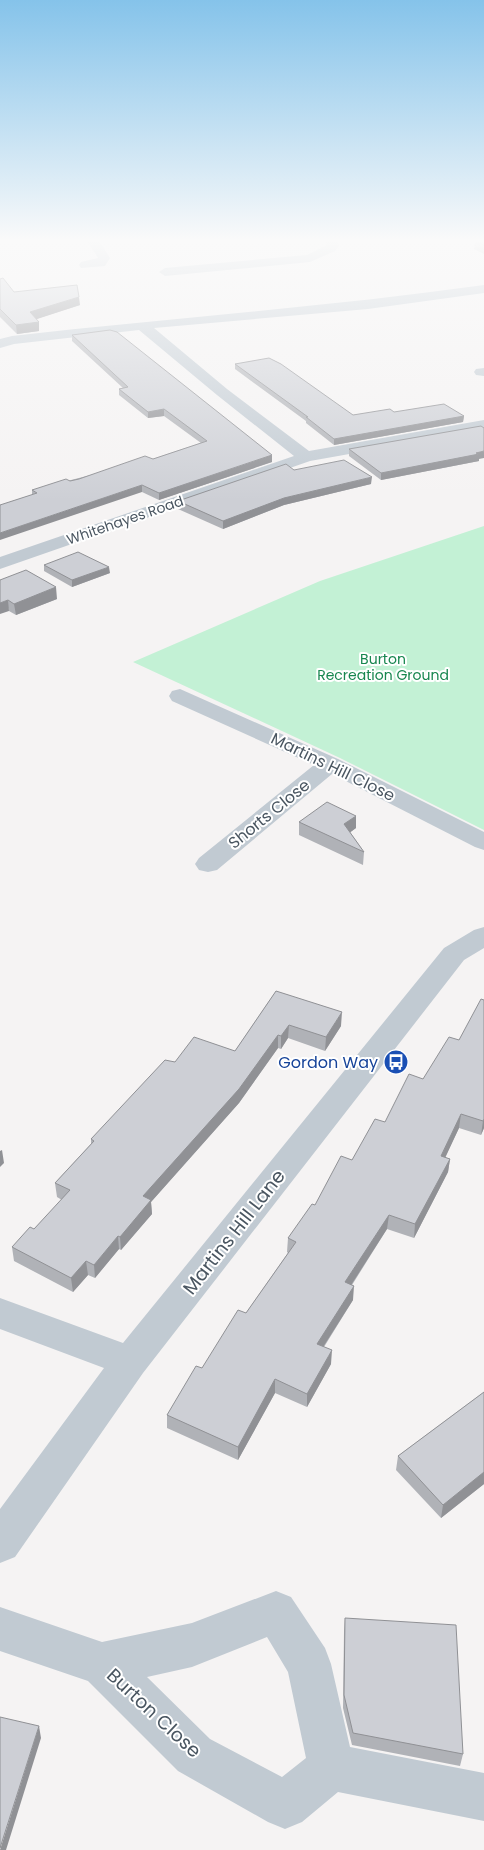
<svg xmlns="http://www.w3.org/2000/svg" width="484" height="1850" viewBox="0 0 484 1850" font-family="Poppins,sans-serif">
	<style>
		.green { fill: #c3f1d5 }
		.lines { fill: none; stroke-linecap: round; stroke-linejoin: round }
		.street { fill: #c1cad2; fill-rule: evenodd }
		.wall { fill: #b0b2b7 }
		.shaded-wall { fill: #909195 }
		.building { fill: #cdcfd5; stroke: #909195 }
		.labels { text-anchor: middle; dominant-baseline: central; stroke-width: 4; stroke-linejoin: round; paint-order: stroke }
		.far-street-label { font-size: 14px; fill: #4a5661; stroke: #fff }
		.far-park-label { font-size: 14px; fill: #17864f; stroke: #fff }
		.street-label { font-size: 16px; fill: #4a5661; stroke: #fff }
		.transit-label { font-size: 16px; fill: #164399; stroke: #fff; text-anchor: end }
		.near-street-label { font-size: 19px; fill: #4a5661; stroke: #fff }
	</style>
	<rect width="100%" height="100%" fill="#f5f3f3"/>
	<path class="green" d="M484,526v304l-144,-72 -207,-96 187,-81z"/>
	<g class="lines">
		<path class="street" d="M88,242h12l10,16 -5,8 -24,2 -2,-3 2,-3 17,-4z
			M325,242h12l2,4 -4,5 -25,11 -145,14 -6,-4 6,-4 142,-13 20,-10z
			M484,285v8l-116,16 -214,19 73,61 82,62 175,-31v10l-174,31 -310,108v-12l294,-101 -77,-61 -78,-65 -125,14 -14,4v-9l12,-3c157,-18 315,-29 472,-51z
			M484,368v8l-8,-1 -2,-3 2,-3z
			M180,689l158,70 146,73v18l-9,-3 -143,-73 -115,96 -9,2 -9,-2 -4,-6 4,-6 115,-93 -142,-64 -3,-5 3,-5z
			M484,927v21l-20,12 -321,413 -128,184 -15,6v-54l104,-141 -104,-39v-31l123,45 321,-395 30,-18z
			M276,1591l15,6 34,51 6,16 19,83 134,26v48l-146,-29 -36,30 -17,7 -17,-7 -90,-51 -90,-90 -88,-30v-44l102,35 90,-19zM267,1637l21,35 18,86 -24,19 -72,-38 -63,-62 45,-10z"/>
	</g>
	<path class="wall" d="M475,242h9v12l-10,-5z
		M0,279l14,13 66,13 -44,14 3,3v9l-22,3 -17,-17z
		M72,335l200,120v7l-113,38 -17,-8 -110,2v-4l121,-31 48,-16 -37,-27 -16,2 -29,-23v-6l4,-1 -51,-47z
		M235,364l118,51 41,-3 70,4 -1,6 -129,23 -28,-22v-2l-71,-52z
		M349,449l130,10v2l-98,19 -32,-24z
		M294,470l77,14 -87,21 -61,24 -45,-20v-8z
		M44,565l66,8 -38,14 -28,-16z
		M0,580l57,19 -41,16 -7,-4z
		M356,816v12l-6,4 14,20 -1,13 -64,-30v-13z
		M276,991l65,35 -16,25 -37,-13 -7,11 -3,-1 -39,55 -88,99 1,12 -31,36 -2,-1 -24,29 -7,-3 -15,17 -59,-31 -2,-14 22,-18 28,-29 -5,-3 -2,-14 36,-39v-5l84,-77 60,-11z
		M484,1000v128l-3,7 -22,-7 -14,29 5,2 -2,13 -34,66 -27,-9 -35,56 1,15 -29,47 7,17 -24,43 -32,-14 -37,67 -71,-32v-13l35,-47 44,-55 42,-60 -1,-1 1,-14 64,-78 71,-81 36,-39z
		M484,1392v92l-43,34 -45,-48 2,-14z
		M345,1618l118,136 -3,12 -108,-21 -9,-37 1,-77z"/>
	<path class="shaded-wall" d="M79,297l1,8 -49,16 -1,-9z
		M39,322v9l-22,3 -1,-9z
		M164,409v7l-16,2v-6z
		M464,416l-1,6 -129,23v-6z
		M484,451v7l-5,1v2l-98,19v-7z
		M272,455v7l-113,38v-7z
		M372,477l-1,7 -87,21 -61,24v-8l61,-23z
		M142,485v7l-142,48v-7z
		M109,567l1,6 -38,14v-7z
		M56,587l1,12 -41,16 -2,-11z
		M8,600l1,11 -9,3v-11z
		M356,816v12l-12,9v-13z
		M342,1012l-1,14 -16,25 1,-14z
		M289,1025l-1,13 -7,11v-13z
		M278,1035v13l-39,55 -88,99 1,12 -31,36 -1,-13 23,-41z
		M461,1114l-2,14 -19,41 1,-13z
		M484,1119v9l-3,7 2,-14z
		M2,1150l2,13 -4,4v-16z
		M450,1159l-2,13 -34,66 1,-14z
		M389,1215l-2,14 -43,67 1,-14z
		M118,1236l1,13 -24,29 -1,-13z
		M86,1261l2,14 -15,17 -2,-14z
		M354,1286l-1,14 -37,58 1,-14z
		M332,1350l-1,14 -24,43v-13z
		M275,1379v14l-37,67v-13z
		M484,1472v12l-43,34 2,-13z
		M39,1726l2,12 -35,112h-6z"/>
	<path class="building" d="M478,242h6v3z
		M3,278l11,14 63,-7 2,12 -49,15 9,10 -23,3 -16,-16v-30z
		M110,330l7,2 155,123 -113,38 -17,-8 -142,48v-28l37,-12 -5,-3 34,-11 4,2 9,-2 66,-23 8,3 54,-18 -43,-32 -16,3 -29,-23 9,-2 -56,-52z
		M269,358l12,6 72,51 37,-6 4,3 50,-8 20,12 -130,23 -28,-22h2l-73,-53z
		M481,426l3,2v23l-8,2 3,1 -98,19 -32,-24z
		M344,460l28,17 -88,21 -61,23 -45,-20 108,-37 8,6z
		M78,552l31,15 -37,13 -28,-15z
		M26,570l30,17 -42,17 -6,-4 -8,3v-23z
		M327,802l29,14 -12,8 20,28 -65,-30z
		M276,991l66,21 -16,25 -37,-12 -8,11 -3,-1 -39,54 -96,107 8,4 -31,37 -2,-1 -24,29 -8,-4 -15,17 -59,-31 18,-20 4,2 36,-39 -15,-7 39,-42 -3,-2 74,-79 10,2 19,-25 41,14z
		M481,999l3,1v119l-1,2 -22,-7 -20,42 9,3 -35,65 -26,-9 -44,67 9,4 -37,58 15,6 -25,44 -32,-15 -37,68 -71,-32 29,-49 6,2 36,-58 8,3 50,-71 -8,-4 24,-34 3,1 26,-49 11,4 23,-41 10,3 24,-48 14,5 26,-42 10,3z
		M484,1392v80l-41,33 -45,-49z
		M345,1618l111,7 7,129 -110,-21 -9,-38z
		M0,1717l39,9 -39,122z"/>
	<linearGradient id="sky" x2="0" y2="1"><stop stop-color="#85c3ea"/><stop offset="0.48" stop-color="#fafafa"/><stop offset="1" stop-color="#fafafa" stop-opacity="0"/></linearGradient>
	<rect width="484" height="501" fill="url(#sky)"/>
	<defs>
		<symbol id="bus-disc" viewBox="-11 -11 22 22"><circle r="9.5" fill="#1a4fb4" stroke="#fff"/><path d="M-5-6H5V4H4V6H2V4H-2V6H-4V4H-5ZM-3.5-4V0h7V-4ZM-3.5 1.2v1.5H-2V1.2ZM2 1.2v1.5H3.5V1.2Z" fill="#fff"/></symbol>
	</defs>
	<g fill-rule="evenodd">
		<use href="#bus-disc" x="382" y="1048" width="28" height="28"/>
	</g>
	<g class="labels">
		<g class="far-street-label">
			<text transform="translate(125 520) rotate(-19)">Whitehayes Road</text>
		</g>
		<g class="far-park-label">
			<text x="383" y="659">Burton<tspan x="383" dy="16">Recreation Ground</tspan></text>
		</g>
		<g class="street-label">
			<text transform="translate(333 767) rotate(26)">Martins Hill Close</text>
			<text transform="translate(269 814) rotate(-39)">Shorts Close</text>
		</g>
		<g class="transit-label">
			<text x="378" y="1062">Gordon Way</text>
		</g>
		<g class="near-street-label">
			<text transform="translate(234 1232) rotate(-52)">Martins Hill Lane</text>
			<text transform="translate(154 1713) rotate(43)">Burton Close</text>
		</g>
	</g>
</svg>
